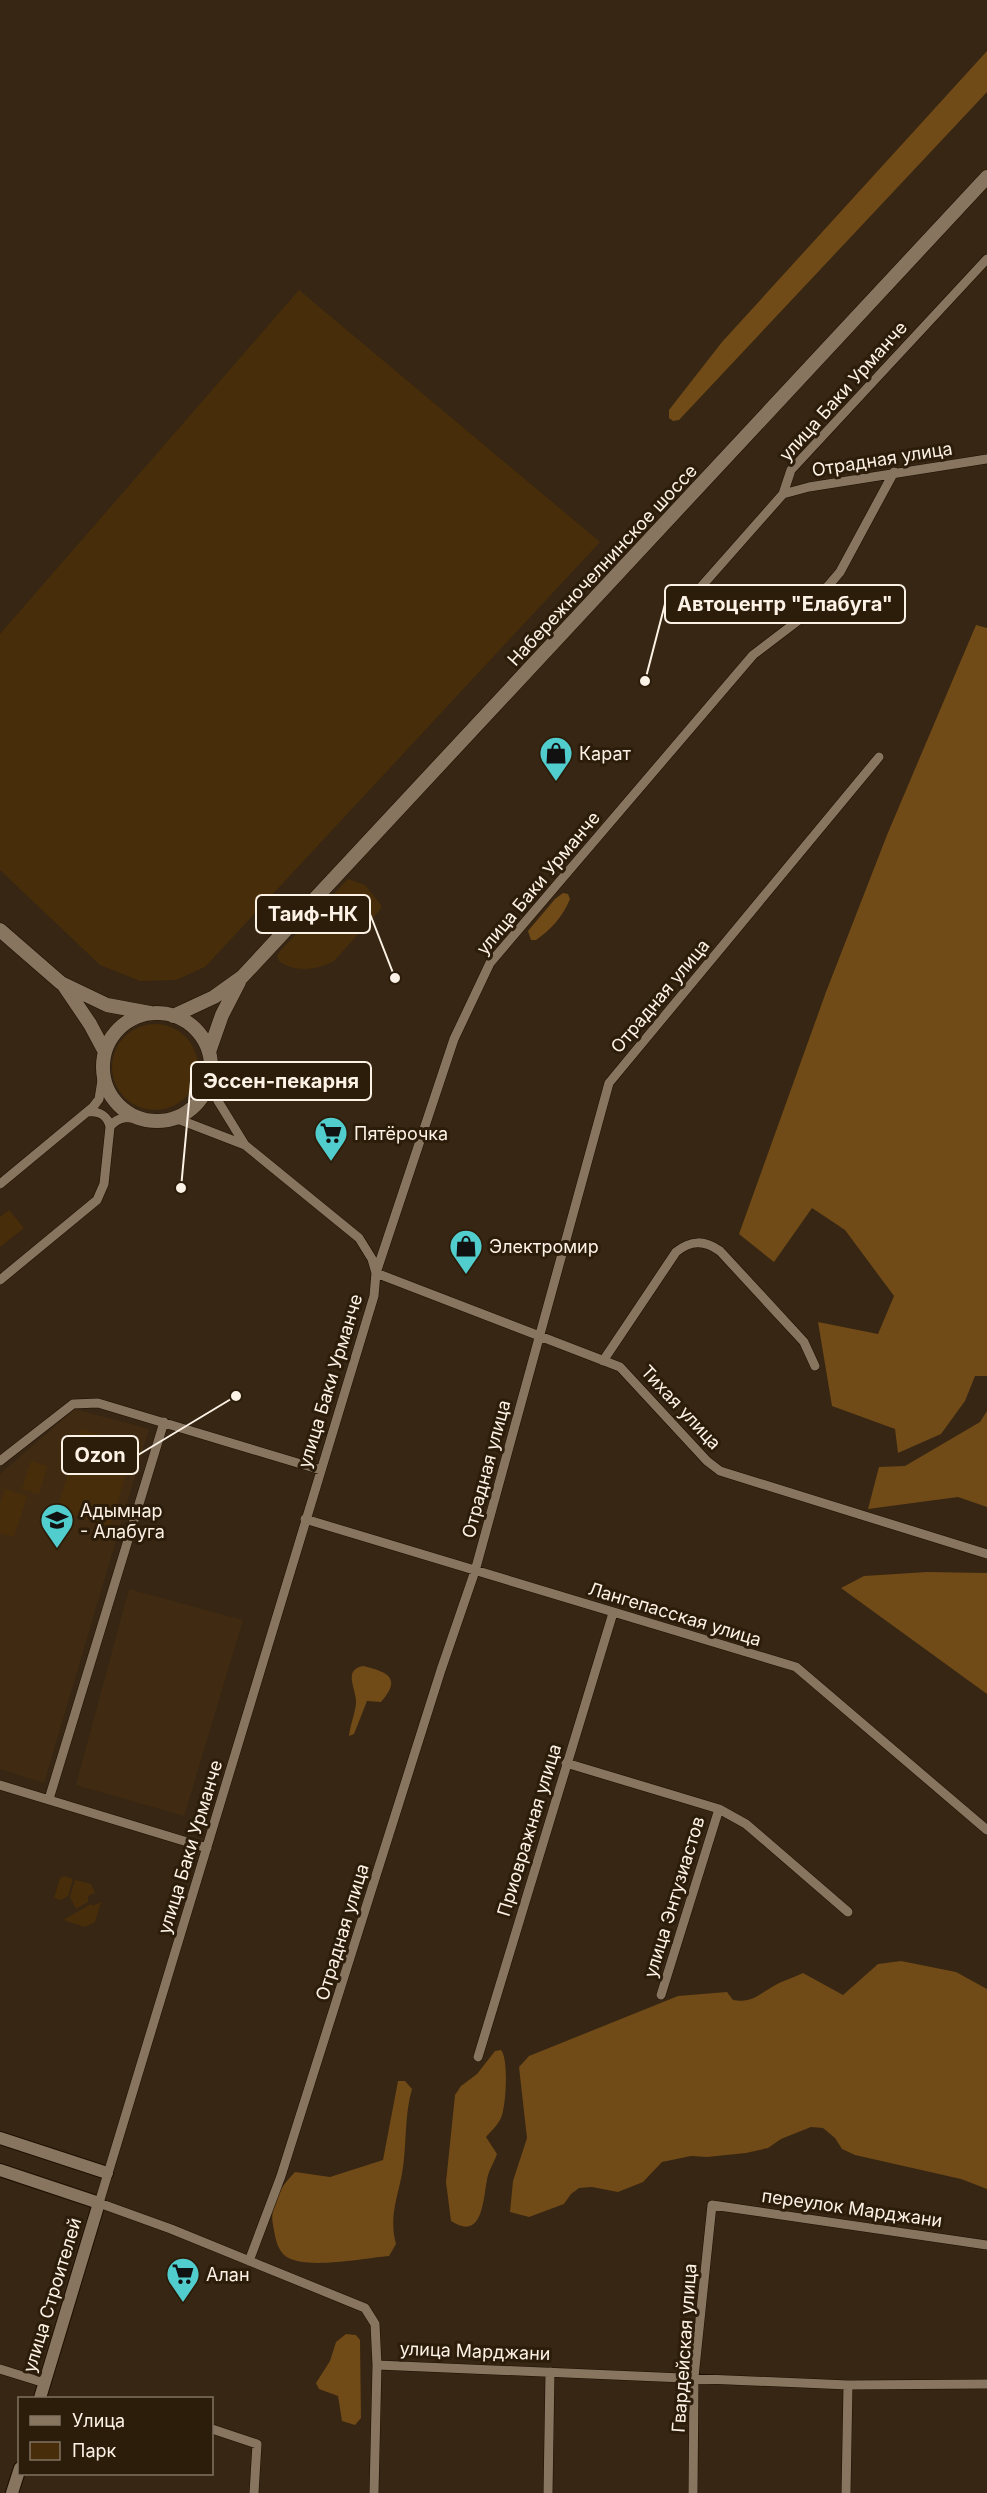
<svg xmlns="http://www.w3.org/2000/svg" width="987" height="2493" viewBox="0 0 987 2493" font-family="Inter,sans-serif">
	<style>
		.built { fill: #402b12 }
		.green { fill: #472d0a }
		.forest { fill: #704a17 }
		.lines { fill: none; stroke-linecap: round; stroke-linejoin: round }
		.minor-casing { stroke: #1d0f00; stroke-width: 10 }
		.tertiary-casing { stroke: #1d0f00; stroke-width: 14 }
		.secondary-casing { stroke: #1d0f00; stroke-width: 15 }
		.minor { stroke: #887560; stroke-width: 9 }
		.tertiary { stroke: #887560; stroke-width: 12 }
		.secondary { stroke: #887560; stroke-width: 14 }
		.labels { text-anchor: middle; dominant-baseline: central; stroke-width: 6; stroke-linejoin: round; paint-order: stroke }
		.street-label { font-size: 18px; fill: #fdf2e6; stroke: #2c1c0a }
		.poi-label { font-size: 18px; fill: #fdf2e6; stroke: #2c1c0a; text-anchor: start }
		.leader { fill: none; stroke: #fdf2e6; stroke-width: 2 }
		.callout-dot { fill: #fdf2e6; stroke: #2c1c0a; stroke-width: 2 }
		.callout { fill: #2c1c0a; stroke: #fdf2e6; stroke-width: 2 }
		.callout-label { font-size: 20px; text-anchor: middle; font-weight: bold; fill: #fdf2e6 }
	</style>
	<rect width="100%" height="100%" fill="#362613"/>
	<path class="built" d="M75,1409l74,20 -105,354 -44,-14v-295z
		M129,1589l114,31 -59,196 -108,-31z"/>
	<path class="green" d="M299,290l301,252 -395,425 -29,13 -36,1 -40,-16 -100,-95v-236z
		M348,879l17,6 16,20v4l-47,52c-16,9 -39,12 -55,0l-2,-5 3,-5z
		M112 1067a43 43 0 1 1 86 0a43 43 0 1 1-86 0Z
		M9,1210l15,18 -24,19v-30z
		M81,1429l54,16 -25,81 -53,-15z
		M31,1461l16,5 -8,28 -17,-5z
		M5,1489l22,7 -13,41 -14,-4v-29z
		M64,1876l9,3 -5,17 -8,4 -6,-2 6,-20z
		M75,1880l16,4 4,9 -7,3v6l-12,7 -6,-12z
		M101,1902l-6,20 -10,5 -22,-7 28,-16 1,2z"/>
	<path class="forest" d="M987,51v41l-308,328 -6,1 -4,-3v-8l53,-68z
		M976,625l11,3v748h-12l-10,25 -24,33 -43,19 -3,-24 -63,-23 -14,-84 60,12 16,-38 -49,-66 -33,-22 -38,54 -35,-28 87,-242 61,-157z
		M563,893l5,1 2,5c-7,17 -19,31 -34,41h-5l-3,-9 27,-32z
		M987,1411v96l-29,-10 -90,12 11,-42 26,-1 75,-44z
		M927,1572l60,1v121l-146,-106 23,-12z
		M363,1666c25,6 39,12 18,36l-14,-1 -13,33 -5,2c1,-11 6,-22 7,-33 1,-13 -14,-33 7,-37z
		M901,1961l55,11 31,17v200l-26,-10 -106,-24 -13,-6 -7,-11 -12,-10 -12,-1 -30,12 -13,9 -22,5 -39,4 -16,-1 -29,6 -19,20 -25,10 -26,-5 -13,1 -8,6 -7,10 -35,13 -19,-5 3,-31 14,-43 -8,-71 10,-11 149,-60 49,-4 6,8c18,3 24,-4 39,-13 9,-6 21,-9 31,-14l40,22 35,-31z
		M501,2050c8,9 5,57 0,68 -3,7 -10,13 -15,19l11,17c-3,9 -9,17 -10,26 -4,19 -4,62 -36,41l-5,-39 9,-87 6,-9 16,-12 18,-23z
		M398,2081h7l7,8c-8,27 -5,57 -10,85 -5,25 -13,44 -6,70l-7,12c-24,2 -87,15 -105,-1 -8,-8 -9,-20 -11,-30 -4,-21 8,-39 22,-53l35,5 53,-17z
		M346,2334l10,1 4,5 1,78 -6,7 -13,-4 -4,-25 -19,-7 -3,-6 14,-22 6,-19z"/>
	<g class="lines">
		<defs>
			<path id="minor" d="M894,472l-54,100 -41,48 -46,35 -263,308 -36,76 -78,234 -2,23 -275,907 72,26 194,79 10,16 2,41 471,20 139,-1
				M783,494l26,-7 178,-28
				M685,605l98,-111 8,-24 196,-211
				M210,1079l8,22 27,44
				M88,1112c11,-1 20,4 22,15
				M175,1118l70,27 114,93 13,21 4,14 244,94 87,94 13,10 267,83
				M0,1184l93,-77 6,-8 4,-25
				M0,1280l97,-80 7,-16 6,-57c10,-14 24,-9 39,-6
				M603,1361l73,-109c15,-12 28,-12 44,-1l84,91 11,24
				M0,1461l73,-57 25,-1 223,67
				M305,1519l491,148 191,163
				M566,1763l153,46 27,15 102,88
				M0,1785l207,63
				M49,1799l115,-377
				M661,1995l58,-186
				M478,2057l135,-444
				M249,2261l32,-85 160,-506 34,-99 134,-488 270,-326
				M0,2369l45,14
				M212,2429l45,15 -3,49
				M374,2493l3,-128
				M548,2493l2,-121
				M693,2493l1,-116 18,-172 275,40
				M846,2493l2,-108"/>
			<path id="tertiary" d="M0,2138l107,35
				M0,2170l99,33 -59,195
				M12,2493l8,-25"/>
			<path id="secondary" d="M0,930l61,53 46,22 43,8
				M63,984l27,40 15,28
				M103 1067a54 54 0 1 1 108 0a54 54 0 1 1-108 0Z
				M173,1016l41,-19 28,-20 745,-800
				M209,1052l13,-37 17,-33"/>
		</defs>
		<use href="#minor" class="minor-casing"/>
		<use href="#tertiary" class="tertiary-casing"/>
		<use href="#secondary" class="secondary-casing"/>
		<use href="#minor" class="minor"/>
		<use href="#tertiary" class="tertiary"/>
		<use href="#secondary" class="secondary"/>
	</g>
	<defs>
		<symbol id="shop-pin" viewBox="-11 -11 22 30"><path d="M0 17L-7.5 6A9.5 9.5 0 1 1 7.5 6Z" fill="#52cdce" stroke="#2c1c0a"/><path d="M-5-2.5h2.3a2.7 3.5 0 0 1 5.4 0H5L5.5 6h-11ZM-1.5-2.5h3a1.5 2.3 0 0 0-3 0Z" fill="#111"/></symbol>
		<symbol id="supermarket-pin" viewBox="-11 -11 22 30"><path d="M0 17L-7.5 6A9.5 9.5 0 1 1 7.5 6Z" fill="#52cdce" stroke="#2c1c0a"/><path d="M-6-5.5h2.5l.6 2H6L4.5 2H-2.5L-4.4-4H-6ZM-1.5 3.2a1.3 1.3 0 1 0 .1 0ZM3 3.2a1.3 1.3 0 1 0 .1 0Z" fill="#111"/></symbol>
		<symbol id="school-pin" viewBox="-11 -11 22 30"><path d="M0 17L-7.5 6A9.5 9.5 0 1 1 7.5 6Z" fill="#52cdce" stroke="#2c1c0a"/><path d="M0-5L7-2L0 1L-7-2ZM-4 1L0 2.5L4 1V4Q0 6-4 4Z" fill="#111"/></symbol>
	</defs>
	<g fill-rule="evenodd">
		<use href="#shop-pin" x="537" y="734" width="38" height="52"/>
		<use href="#supermarket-pin" x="312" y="1114" width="38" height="52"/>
		<use href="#shop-pin" x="447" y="1227" width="38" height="52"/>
		<use href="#school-pin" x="38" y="1501" width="38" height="52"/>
		<use href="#supermarket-pin" x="164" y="2255" width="38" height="52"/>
	</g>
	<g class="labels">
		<g class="street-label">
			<text transform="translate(843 391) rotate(-48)">улица Баки Урманче</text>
			<text transform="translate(882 459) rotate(-9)">Отрадная улица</text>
			<text transform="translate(602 565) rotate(-47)">Набережночелнинское шоссе</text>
			<text transform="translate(538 883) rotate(-50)">улица Баки Урманче</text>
			<text transform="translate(660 996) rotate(-50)">Отрадная улица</text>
			<text transform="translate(330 1381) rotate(-73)">улица Баки Урманче</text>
			<text transform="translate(681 1407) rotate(47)">Тихая улица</text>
			<text transform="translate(486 1469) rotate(-75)">Отрадная улица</text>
			<text transform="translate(675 1614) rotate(17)">Лангепасская улица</text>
			<text transform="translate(529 1830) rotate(-73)">Приовражная улица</text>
			<text transform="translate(190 1847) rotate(-73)">улица Баки Урманче</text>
			<text transform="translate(674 1897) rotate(-73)">улица Энтузиастов</text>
			<text transform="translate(342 1932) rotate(-73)">Отрадная улица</text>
			<text transform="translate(852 2208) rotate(8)">переулок Марджани</text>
			<text transform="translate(52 2295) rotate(-73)">улица Строителей</text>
			<text transform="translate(684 2348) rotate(-86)">Гвардейская улица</text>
			<text transform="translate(475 2351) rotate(2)">улица Марджани</text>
		</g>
		<g class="poi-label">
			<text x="579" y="753">Карат</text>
			<text x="354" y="1133">Пятёрочка</text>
			<text x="489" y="1246">Электромир</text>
			<text x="80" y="1510">Адымнар<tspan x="80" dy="21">- Алабуга</tspan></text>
			<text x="206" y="2274">Алан</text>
		</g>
	</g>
	<path class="leader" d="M645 681L665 604M395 978L370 914M181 1188L191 1081M236 1396L138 1455"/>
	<g class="callout-dot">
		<circle cx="645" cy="681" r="6"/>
		<circle cx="395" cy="978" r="6"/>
		<circle cx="181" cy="1188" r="6"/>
		<circle cx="236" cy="1396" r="6"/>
	</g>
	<g class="callout">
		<rect x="665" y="585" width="240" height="38" rx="6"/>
		<rect x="256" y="895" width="114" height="38" rx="6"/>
		<rect x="191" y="1062" width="180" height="38" rx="6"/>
		<rect x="62" y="1436" width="76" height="38" rx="6"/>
	</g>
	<g class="callout-label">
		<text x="785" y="611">Автоцентр "Елабуга"</text>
		<text x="313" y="921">Таиф-НК</text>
		<text x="281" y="1088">Эссен-пекарня</text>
		<text x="100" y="1462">Ozon</text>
	</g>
	<rect x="18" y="2397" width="195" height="78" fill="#2c1c0a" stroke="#807262" stroke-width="1.5"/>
	<rect x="30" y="2416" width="30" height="9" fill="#887560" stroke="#807262" stroke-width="1.5"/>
	<text x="72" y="2427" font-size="18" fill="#fdf2e6">Улица</text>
	<rect x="30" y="2442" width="30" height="18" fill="#472d0a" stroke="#807262" stroke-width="1.5"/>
	<text x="72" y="2457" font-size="18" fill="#fdf2e6">Парк</text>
</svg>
